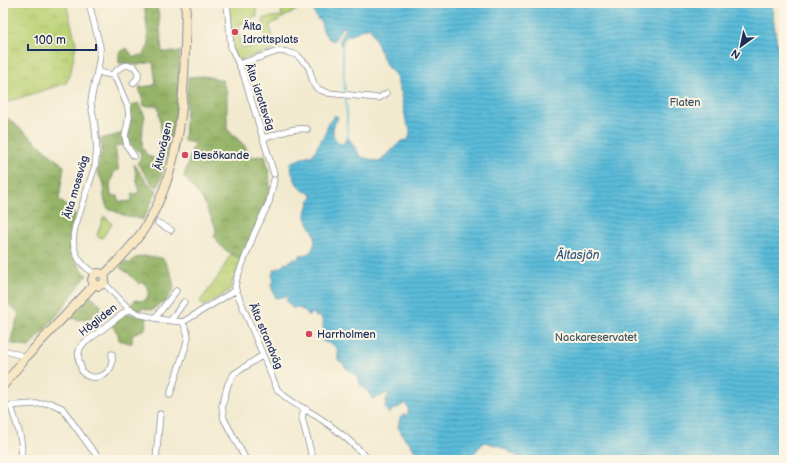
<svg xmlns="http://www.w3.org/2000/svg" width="787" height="463" viewBox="0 0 787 463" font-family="'Balsamiq Sans',sans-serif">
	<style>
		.forest { fill: url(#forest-crowns); stroke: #587262 }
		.park { fill: url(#park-crowns); stroke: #6c806a }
		.pitch { fill: #bcd276; stroke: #6c806a }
		.water { fill: url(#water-rules); stroke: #3b769c }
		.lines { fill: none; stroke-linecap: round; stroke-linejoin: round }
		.stream { stroke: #5bbcd9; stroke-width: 1.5 }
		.minor-casing { stroke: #868c96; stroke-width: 7 }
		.secondary-casing { stroke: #868c96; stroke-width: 10 }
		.minor { stroke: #fff; stroke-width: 5.5 }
		.secondary { stroke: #f9e7c3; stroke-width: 8 }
		.poi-dot { fill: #d1495b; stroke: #fcf5e5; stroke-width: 1.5 }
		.labels { text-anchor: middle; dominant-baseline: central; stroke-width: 4; stroke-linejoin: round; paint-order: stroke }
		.poi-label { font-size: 11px; fill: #1b2f5e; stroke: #fcf5e5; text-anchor: start }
		.street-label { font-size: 11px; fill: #1b2f5e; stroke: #fcf5e5 }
		.park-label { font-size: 11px; fill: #435864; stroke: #fcf5e5 }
		.water-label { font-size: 12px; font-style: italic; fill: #2e5983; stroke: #fcf5e5 }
	</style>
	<defs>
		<pattern id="forest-crowns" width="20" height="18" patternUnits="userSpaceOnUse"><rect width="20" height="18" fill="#95b467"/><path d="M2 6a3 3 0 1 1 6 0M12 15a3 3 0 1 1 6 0" fill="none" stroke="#799358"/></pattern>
		<pattern id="park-crowns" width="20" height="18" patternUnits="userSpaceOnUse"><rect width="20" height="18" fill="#bcd276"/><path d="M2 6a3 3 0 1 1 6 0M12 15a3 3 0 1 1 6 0" fill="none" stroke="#a1b568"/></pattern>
		<pattern id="water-rules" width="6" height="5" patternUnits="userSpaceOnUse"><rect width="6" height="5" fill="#5bbcd9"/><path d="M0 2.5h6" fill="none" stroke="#4a99b3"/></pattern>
	</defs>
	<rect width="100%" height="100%" fill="#fcf5e5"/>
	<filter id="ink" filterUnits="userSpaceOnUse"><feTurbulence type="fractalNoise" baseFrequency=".025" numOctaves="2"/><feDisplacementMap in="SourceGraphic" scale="8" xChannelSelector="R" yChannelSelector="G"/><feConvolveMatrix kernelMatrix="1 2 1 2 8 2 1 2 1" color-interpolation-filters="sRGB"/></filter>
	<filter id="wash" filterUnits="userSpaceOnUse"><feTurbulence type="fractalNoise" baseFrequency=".012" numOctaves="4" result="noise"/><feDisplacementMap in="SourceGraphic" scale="16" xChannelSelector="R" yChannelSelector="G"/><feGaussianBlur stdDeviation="0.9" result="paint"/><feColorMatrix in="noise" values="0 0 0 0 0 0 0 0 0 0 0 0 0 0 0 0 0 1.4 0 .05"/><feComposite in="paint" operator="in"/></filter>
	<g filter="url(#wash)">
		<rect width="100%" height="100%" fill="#f2eacf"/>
		<path class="forest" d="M144,3h12l3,13 3,36h18c-1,20 -1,41 -4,62 -4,25 -11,49 -18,73l-5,-2 -16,-22 3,-3 1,-7 -10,-8 -2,-3v-11l2,-14v-11l7,-3 7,13 -2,9 -1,22 5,8 8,4 3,-1 3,-30 -3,-22h-14l-5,-19 12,-1 5,-2 -3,-22 -16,3 -9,-2h-9v-10l8,-5 4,6 3,3 10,-3 5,-9z
			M204,76l18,4 5,12v37l16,15 10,13 12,-2 4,17 1,15 -5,23 -24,49c-13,-6 -20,-11 -27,-23l2,-3 -1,-7 -13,-28 -18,-21 10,-34 -10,-2 4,-64z
			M3,114l61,52 -5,33 17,16c-2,6 -5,12 -6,18 -3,16 6,31 17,42l-29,39 -29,33 -19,-4 9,-30 -16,-13z
			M124,133l1,12 -10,1 3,20v4l-4,2 -4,13 1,11h7l1,6 13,-1v-7l7,-1 -5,-29c7,9 13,21 23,26l-14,30 -6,-2 -9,-1 -21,-9 -3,-10v-14l-7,-12 5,-22 -2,-11z
			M143,256l19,2 2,2 7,14 3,12 -1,5 -9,12 -5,1 -5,5 -3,1 -8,-2 -4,3 -3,-1 -6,-5 5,-5 7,1 4,-1c4,-10 4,-12 -4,-18l-3,2 -11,-11 -8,-5 5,-7 4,3 6,-6z
			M89,293l13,14 -10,10 -14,3 -5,-2 -8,1z
			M125,314h4l18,4 -2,11 -9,4 -4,3v7h-3l-10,-3 -1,-6 -6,-9z"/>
		<path class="park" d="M3,3h63l10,41 -6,32 -4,7 -62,20 -1,2z
			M104,216l8,7 -9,14 -2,1 -3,-1 -1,-2z
			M231,254l10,5 -12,32 -25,15 -4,-5 16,-21z"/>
		<path class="pitch" d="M227,3h29l1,14 -11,2v4l-8,1 3,24 25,-2 -3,-28 19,-2 -1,-13h28l-39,22 4,25 -37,11 -4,-10z"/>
		<path class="water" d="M314,3h457l13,89v368h-260l-25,-14 -15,-4 -16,18h-46l-8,-10 -3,-6 -7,-6 -6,-11 2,-9 3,-3h4c3,-4 1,-8 -2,-12l-6,4 -7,3 -3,4 -4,-6 3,-15 -1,-1 -3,3 -11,4 -5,-7 -8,-8 -2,-7 -14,-11 -1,-3 -5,-3c0,-3 0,-8 -1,-11 -3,-6 -11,-5 -16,-9 2,-9 5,-17 -2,-25l-1,2 -3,-1v-2l-3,-1 -3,3c-5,-6 -10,-10 -17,-8l-6,-8 2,-1 -2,-3 -10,2 -5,-12 1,-4 2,-2 -2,-4 2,-6 7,-3 4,-4 2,1 5,-5h7l1,-4c7,-1 10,-1 13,-7 7,-17 -6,-20 -7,-33 0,-4 2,-9 3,-12v-2l3,-3v-3c-2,-2 -5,-3 -8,-4 -10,-7 -12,-18 -14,-28l17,-7h5l14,-24 2,-8 6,-8h3l1,3c-4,4 -6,11 -5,16 1,3 4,6 6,9h3l3,-2 1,-4 3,1 12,18 19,5 6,-7 2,-1 13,-13 7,-1c2,-5 4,-11 -1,-15l-6,-29 1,-2 -3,-6 -2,-9 -3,-6 -7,-6 -17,-40 -10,3 -8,5h-4l-5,6 -1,6c-5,-8 -1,-11 3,-19l-2,-1 -3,3 -6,11c-9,-2 -12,-12 -13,-20l-1,-2 -2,1 -5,-10z"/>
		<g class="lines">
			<path class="stream" d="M342,47l3,43
				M346,99l2,40"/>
		</g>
	</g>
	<g filter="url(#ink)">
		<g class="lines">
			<defs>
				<path id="minor" d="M89,3l11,44c1,19 -7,36 -9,55 0,5 2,12 3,18 2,16 4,29 1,46l-20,61c-5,21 1,35 20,47
					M227,3l4,44 13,29 30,98
					M239,64l40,-13 8,1 10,3 10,10 2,3 5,17 4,4 10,4 51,5 8,-5
					M98,72l14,3 4,4 12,28 1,10 -4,19 2,10 7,10
					M112,75c8,-8 10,-11 22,-9l4,6v6l-5,5
					M263,138c15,-3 28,-11 44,-9
					M274,180l-5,22 -15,32 -17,44 -2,9 1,3 41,99c12,14 30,20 44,30 18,12 34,26 48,41
					M158,223l13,7
					M104,283l25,26 10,5 25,6 19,2 53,-32
					M155,318l21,-27
					M171,320l13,-18
					M3,350l23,7
					M112,354c0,6 1,11 -3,16 -6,9 -21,10 -27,1 -1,-3 -2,-7 -3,-10 -1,-6 -1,-12 4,-17l46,-35
					M170,395l16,-50 2,-8 -1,-5 -4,-10
					M3,406l47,-3 12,5 28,39 11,13
					M11,406c4,15 15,39 9,54
					M306,409l-3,4 -1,5 11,42
					M156,460l4,-46
					M246,460l-22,-41 -2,-13 6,-22 6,-10 29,-19"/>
				<path id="secondary" d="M104,275c14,-14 29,-29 40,-46 43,-67 40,-149 42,-226
					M95,284l-3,-4c1,-7 6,-9 12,-5
					M95,284l4,2 5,-3 1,-4 -1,-4
					M3,386l23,-29 69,-73"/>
			</defs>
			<use href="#minor" class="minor-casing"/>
			<use href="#secondary" class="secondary-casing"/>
			<use href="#minor" class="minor"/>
			<use href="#secondary" class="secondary"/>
		</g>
	</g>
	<g class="poi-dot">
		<circle cx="235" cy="32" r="4"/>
		<circle cx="185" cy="155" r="4"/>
		<circle cx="309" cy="334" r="4"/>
	</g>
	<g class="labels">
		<g class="poi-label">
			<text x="243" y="26">Älta<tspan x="243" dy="13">Idrottsplats</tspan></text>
			<text x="193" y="155">Besökande</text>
			<text x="317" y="334">Harrholmen</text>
		</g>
		<g class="street-label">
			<text transform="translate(260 97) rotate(71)">Älta idrottsväg</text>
			<text transform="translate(163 146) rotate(-77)">Ältavägen</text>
			<text transform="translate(76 187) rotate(-74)">Älta mossväg</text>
			<text transform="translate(98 320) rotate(-38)">Högliden</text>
			<text transform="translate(266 336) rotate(67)">Älta strandväg</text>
		</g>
		<g class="park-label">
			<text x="685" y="102">Flaten</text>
			<text x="596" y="337">Nackareservatet</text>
		</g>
		<g class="water-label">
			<text x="578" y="255">Ältasjön</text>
		</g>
	</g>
	<rect width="787" height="463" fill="none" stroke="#fcf5e5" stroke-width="16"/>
	<g transform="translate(741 46) rotate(213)" stroke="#fcf5e5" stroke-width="3" paint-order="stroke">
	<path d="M0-3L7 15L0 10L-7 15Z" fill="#1b2f5e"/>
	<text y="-6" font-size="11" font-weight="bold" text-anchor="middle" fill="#1b2f5e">N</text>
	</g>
	<path d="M28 44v6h68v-6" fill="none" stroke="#1b2f5e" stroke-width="2"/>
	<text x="34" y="44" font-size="12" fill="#1b2f5e" stroke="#fcf5e5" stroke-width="3" paint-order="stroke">100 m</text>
</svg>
